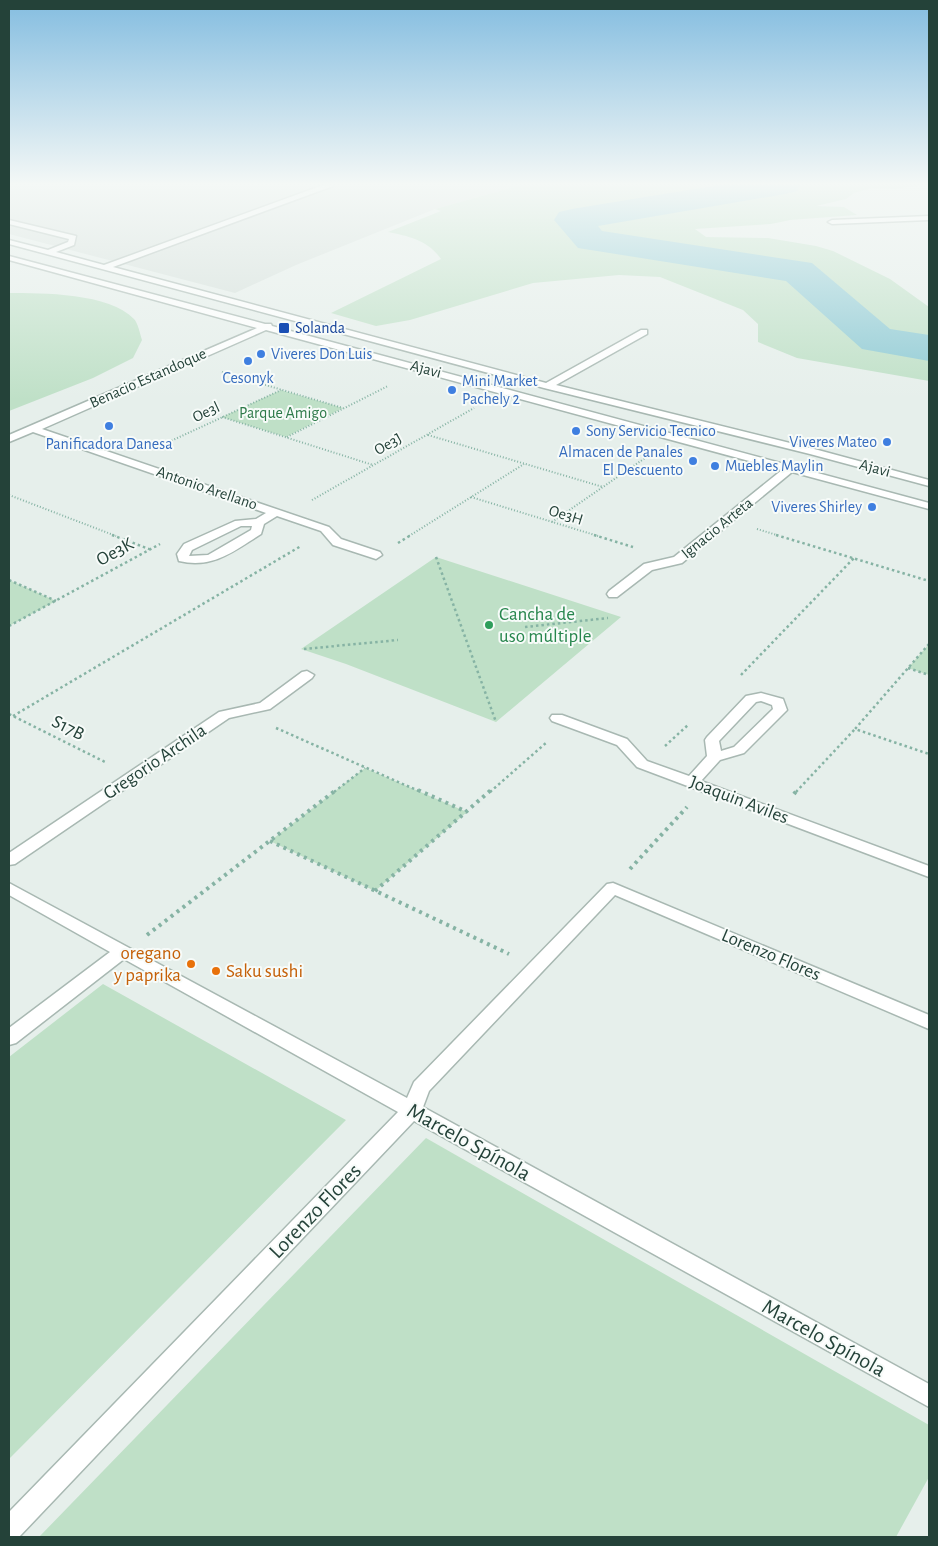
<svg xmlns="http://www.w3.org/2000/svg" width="938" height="1546" viewBox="0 0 938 1546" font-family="'Alegreya Sans',sans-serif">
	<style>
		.built { fill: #d4dfda }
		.green { fill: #bfe0c7 }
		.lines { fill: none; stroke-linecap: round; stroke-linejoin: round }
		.river { fill: #8ecad4; fill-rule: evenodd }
		.minor-casing { stroke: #a8b8b2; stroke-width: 3 }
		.path-far2 { stroke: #86b3a4; stroke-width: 2; stroke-dasharray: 1 2; stroke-linecap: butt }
		.path-far1 { stroke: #86b3a4; stroke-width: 2.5; stroke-dasharray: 2.5 3; stroke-linecap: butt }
		.path { stroke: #86b3a4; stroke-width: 4; stroke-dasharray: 3 4.5; stroke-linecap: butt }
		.minor { fill: #fff; fill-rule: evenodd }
		.transit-dot { fill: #1a4fb4; stroke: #f7fbf9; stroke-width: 2 }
		.shop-dot { fill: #3f7fe0; stroke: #f7fbf9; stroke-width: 2 }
		.leisure-dot { fill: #2e9e5b; stroke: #f7fbf9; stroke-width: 2 }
		.food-dot { fill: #e8710a; stroke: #f7fbf9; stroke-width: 2 }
		.labels { text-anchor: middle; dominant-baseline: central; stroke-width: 4; stroke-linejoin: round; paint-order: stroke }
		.far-transit-label { font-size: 16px; fill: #164399; stroke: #f7fbf9; text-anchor: start }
		.far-shop-label { font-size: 16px; fill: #366cbe; stroke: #f7fbf9; text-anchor: start }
		.far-street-label { font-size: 16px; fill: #244239; stroke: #f7fbf9 }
		.far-park-label { font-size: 16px; fill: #2d7a49; stroke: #f7fbf9 }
		.street-label { font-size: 19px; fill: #244239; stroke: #f7fbf9 }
		.leisure-label { font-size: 19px; fill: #27864d; stroke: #f7fbf9; text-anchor: start }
		.food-label { font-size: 19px; fill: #c56008; stroke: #f7fbf9; text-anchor: end }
		.near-street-label { font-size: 22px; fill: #244239; stroke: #f7fbf9 }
	</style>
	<rect width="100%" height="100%" fill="#e6efeb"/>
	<path class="built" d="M9,184h515l-89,25 -139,56 -61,28 -226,-59z"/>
	<path class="green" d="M524,184h405l-34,5 -23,-1 -18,5 -8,6 -30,7 28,1 13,8 -67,5 -19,4 -76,5 11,8 62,1 48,8 17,5 57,28 39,28v74l-132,-23 -39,-16v-18l-15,-14 -83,-33 -41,-2 -86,8 -123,37 -34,6 -45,-13 110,-54c-12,-18 -32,-23 -53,-27l53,-21 -6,-2z
		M9,293c33,0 101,0 125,26 4,4 6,15 8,21l-9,18 -40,20 -84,33z
		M281,390l62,18 -57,29 -64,-20z
		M436,557l185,60 -125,105 -150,-58 -45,-15z
		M9,580l47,21 -47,25z
		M929,644v31l-21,-7z
		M365,768l102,44 -92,79 -105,-50z
		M103,984l243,136 -337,339v-402z
		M426,1138l503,287v52l-33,60h-857z"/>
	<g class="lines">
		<path class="river" d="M725,184h77l-5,7 -12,3 -187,32 4,5 210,32 78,66 39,6v26l-67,-12 -76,-68 -208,-33 -24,-28 5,-8 13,-3z"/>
		<defs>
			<path id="minor" d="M326,184l7,2 -220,81 433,116 95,-53h6v4l-91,51 262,65 111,30v6l-119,-32 -266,-66 -535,-144v-4l39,10 20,-8 1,-3 -60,-15v-4l67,16 -2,9 -18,7 48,13z
				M929,216v4l-97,4 -4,-2 4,-2z
				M9,256l256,68h6l1,2 657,177v6l-137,-37 -110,91 -30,7 -35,27h-8l-2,-3 2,-3 35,-27 30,-7 108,-87 -516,-140 -224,99 287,98 12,12 39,13 2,3 -6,4 -43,-14 -12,-14 -44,-15 -13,8 -3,10c-27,17 -48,35 -82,27l-2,-7 7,-10 51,-23 21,-2 10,-6 -233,-81 -24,10v-7l248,-107 -248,-68zM241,526h11l-1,4 -43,25 -19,1 3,-6z
				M307,671l7,4 -2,3 -42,31 -41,9 -214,146 -6,1v-12l210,-141 41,-9 42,-31z
				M761,693l22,6 4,11 -43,43 -24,7 -19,21 228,85v11l-292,-110 -20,-22 -65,-24 -2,-3 2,-3h10l65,24 20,22 42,15 18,-20 -2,-16 2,-3 39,-41zM761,701l11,4 1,4 -39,38 -13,4 -2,-10 37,-39z
				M9,883l398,215 7,-16 193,-198 6,-1 316,132v14l-314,-134 -186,196 -6,16 506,277v23l-515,-286 -395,416h-10v-25l389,-400 -274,-153 -108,84 -7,2v-17l101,-76 -101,-57z"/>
		</defs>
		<use href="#minor" class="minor-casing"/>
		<path class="path-far2" d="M222,372l121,36
			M222,417l151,48
			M428,435l175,52
			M287,437l101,-51
			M158,447l123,-57
			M9,495l107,41
			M471,497l127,39
			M312,500l162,-92
			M552,522l96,-66
			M757,529l23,7
			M409,536l115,-72"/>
		<path class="path-far1" d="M112,535l37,14
			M594,535l39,12
			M776,535l153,46
			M398,543l13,-8
			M436,557l60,165
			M9,580l47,21
			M9,626l151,-82
			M525,627l83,-9
			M929,644l-74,85 74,25
			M304,649l94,-9
			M908,668l21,7
			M741,675l113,-117
			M9,714l96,48
			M13,716l288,-170
			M276,728l145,64
			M665,746l23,-21
			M334,792l31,-24
			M490,792l57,-50
			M796,792l59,-63"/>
		<path class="path" d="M418,790l49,22
			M794,794l3,-4
			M270,841l239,113
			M630,869l57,-62
			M375,891l116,-101
			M147,935l189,-145"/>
		<use href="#minor" class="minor"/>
	</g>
	<linearGradient id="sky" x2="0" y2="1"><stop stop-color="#84bde0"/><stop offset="0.46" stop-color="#f4f8f6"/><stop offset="1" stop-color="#f4f8f6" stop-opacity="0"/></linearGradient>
	<rect width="938" height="400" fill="url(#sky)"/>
	<rect class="transit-dot" x="278" y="322" width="12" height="12" rx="2.5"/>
	<g class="shop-dot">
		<circle cx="261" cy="354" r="5"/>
		<circle cx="248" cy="361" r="5"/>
		<circle cx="452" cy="390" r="5"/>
		<circle cx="109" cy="426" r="5"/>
		<circle cx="576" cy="431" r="5"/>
		<circle cx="887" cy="442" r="5"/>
		<circle cx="693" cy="461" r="5"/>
		<circle cx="715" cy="466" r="5"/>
		<circle cx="872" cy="507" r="5"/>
	</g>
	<circle class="leisure-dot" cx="489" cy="625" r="5"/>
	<g class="food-dot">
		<circle cx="191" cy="964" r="5"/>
		<circle cx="216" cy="971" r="5"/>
	</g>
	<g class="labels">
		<g class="far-transit-label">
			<text x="295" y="328">Solanda</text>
		</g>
		<g class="far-shop-label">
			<text x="271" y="354">Viveres Don Luis</text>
			<text x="248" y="378" text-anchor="middle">Cesonyk</text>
			<text x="462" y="381">Mini Market<tspan x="462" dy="18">Pachely 2</tspan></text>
			<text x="586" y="431">Sony Servicio Tecnico</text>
			<text x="877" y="442" text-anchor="end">Viveres Mateo</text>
			<text x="109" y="444" text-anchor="middle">Panificadora Danesa</text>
			<text x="683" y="452" text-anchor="end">Almacen de Panales<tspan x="683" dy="18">El Descuento</tspan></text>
			<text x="725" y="466">Muebles Maylin</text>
			<text x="862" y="507" text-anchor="end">Viveres Shirley</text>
		</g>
		<g class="far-street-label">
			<text transform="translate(426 369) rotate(15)">Ajavi</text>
			<text transform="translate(148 378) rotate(-24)">Benacio Estandoque</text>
			<text transform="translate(206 412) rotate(-25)">Oe3l</text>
			<text transform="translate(388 444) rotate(-29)">Oe3J</text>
			<text transform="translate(875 468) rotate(15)">Ajavi</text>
			<text transform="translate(207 488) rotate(19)">Antonio Arellano</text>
			<text transform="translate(566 515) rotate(17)">Oe3H</text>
			<text transform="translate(717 528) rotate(-39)">Ignacio Arteta</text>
		</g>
		<g class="far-park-label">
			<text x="283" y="413">Parque Amigo</text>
		</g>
		<g class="street-label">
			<text transform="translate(115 552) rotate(-29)">Oe3K</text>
			<text transform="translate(68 728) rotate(27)">S17B</text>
			<text transform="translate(155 762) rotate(-34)">Gregorio Archila</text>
			<text transform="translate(739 800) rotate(21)">Joaquin Aviles</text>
			<text transform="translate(771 955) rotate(23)">Lorenzo Flores</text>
		</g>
		<g class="leisure-label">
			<text x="499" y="614">Cancha de<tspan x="499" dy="22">uso múltiple</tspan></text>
		</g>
		<g class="food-label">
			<text x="181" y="953">oregano<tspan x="181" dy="22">y paprika</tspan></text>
			<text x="226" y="971" text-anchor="start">Saku sushi</text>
		</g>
		<g class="near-street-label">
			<text transform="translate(469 1142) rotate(29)">Marcelo Spínola</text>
			<text transform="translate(315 1211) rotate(-46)">Lorenzo Flores</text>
			<text transform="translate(824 1338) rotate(29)">Marcelo Spínola</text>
		</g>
	</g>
	<rect width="938" height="1546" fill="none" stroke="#244239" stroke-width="20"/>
</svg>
